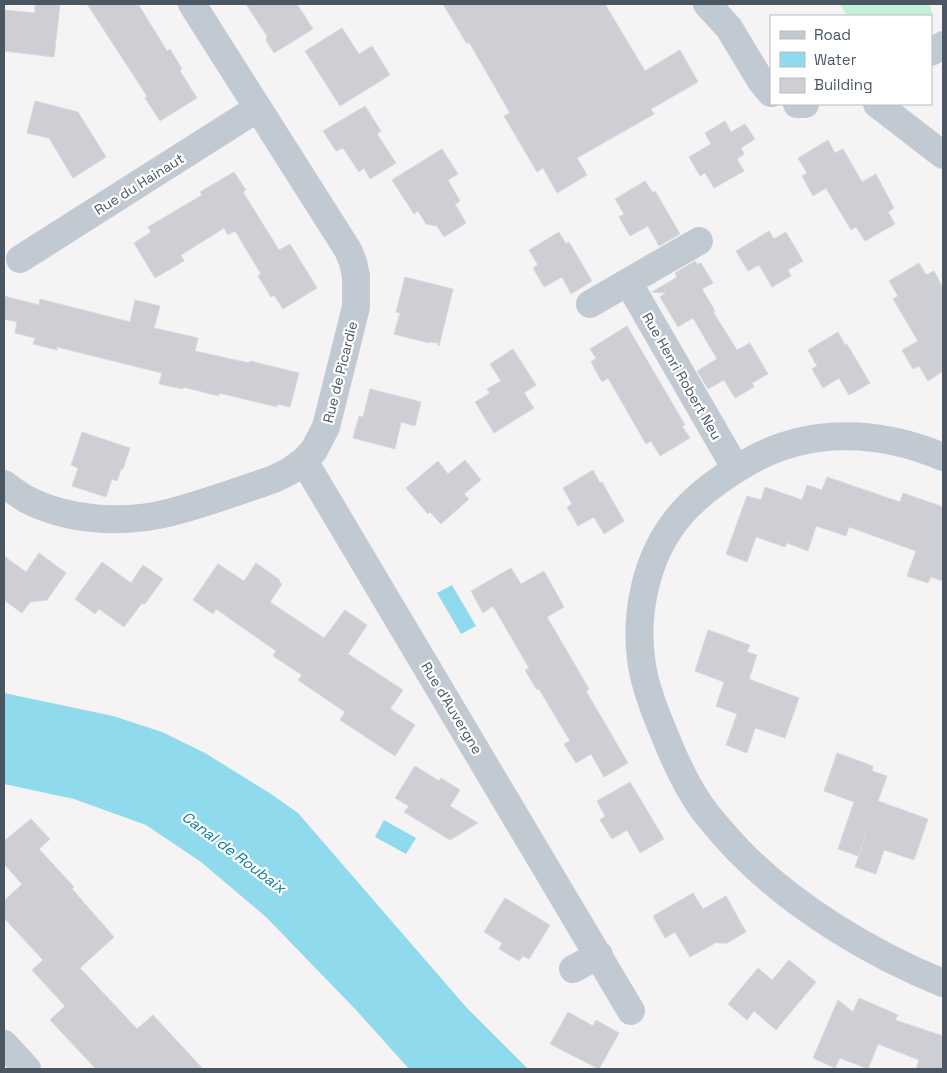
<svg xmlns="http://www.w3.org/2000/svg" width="947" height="1073" viewBox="0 0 947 1073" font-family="'Space Grotesk',sans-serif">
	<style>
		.green { fill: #c3f1d5 }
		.water { fill: #90daee }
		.building { fill: #cdcfd5; stroke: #d7d9de }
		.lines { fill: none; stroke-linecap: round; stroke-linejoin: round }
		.minor { stroke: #c1cad2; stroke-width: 28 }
		.labels { text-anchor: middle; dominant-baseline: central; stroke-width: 4.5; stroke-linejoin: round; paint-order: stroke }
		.street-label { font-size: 14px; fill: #4a5661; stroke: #fff }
		.water-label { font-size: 15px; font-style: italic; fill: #0c7c9b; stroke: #fff }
	</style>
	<rect width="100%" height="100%" fill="#f5f3f3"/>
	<path class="green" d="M840,4h89c3,5 5,14 2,20v-8h-84z"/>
	<path class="water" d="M452,585l24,41 -15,8 -24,-41z
		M4,693l109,23 49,16 43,21 66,41 27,19 168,194 62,62h-119l-52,-58 -91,-94 -65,-55 -55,-37 -72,-26 -70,-15z
		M384,820l32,18 -10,16 -31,-17z"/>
	<path class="building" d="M35,4h25l-6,53 -50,-6v-41l31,3z
		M87,4h51l29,47 3,-2 12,20 -2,2 17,27 -37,23 -15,-23 2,-2z
		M246,4h51l16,25 -39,24 -8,-13 1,-4z
		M443,4h162l40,67 35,-21 18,32 -47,27 3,5 -77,44 10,17 -30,18 -14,-25 -6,4 -33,-56 6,-3 -41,-71 -2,2z
		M342,28l17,26 13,-8 18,29 -50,31 -35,-55z
		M35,101l43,11 28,45 -33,21 -24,-40 -22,-5z
		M365,106l16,25 -4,3 19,29 -26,16 -6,-11 -5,4 -16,-24 -7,3 -13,-20z
		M725,121l6,11 14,-8 10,15 -14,9 3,6 -7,5 7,12 -30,17 -9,-15 -5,3 -11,-19 22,-13 -6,-11z
		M828,140l7,13 8,-4 19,33 14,-8 18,34 -6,4 7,12 -30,17 -9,-14 -5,3 -25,-42 -13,8 -11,-20 5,-3 -9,-15z
		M442,149l16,25 -10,6 12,21 -5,3 11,19 -22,14 -7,-11 -11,-2 -8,-13 -4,3 -22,-34z
		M234,172l12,18 -3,2 36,58 11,-6 27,44 -34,21 -9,-14 -3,2 -13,-21 3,-2 -26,-43 -7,4 -4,-7 -43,27 3,6 -29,17 -21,-35 17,-11 -3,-5 54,-32 -2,-3z
		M645,181l8,12 2,-2 25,43 -21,12 -11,-20 -18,10 -11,-19 5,-3 -9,-15z
		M769,231l5,8 12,-7 17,29 -15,9 3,6 -19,11 -13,-22 -11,6 -12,-20z
		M559,232l7,12 3,-2 23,39 -21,13 -9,-17 -18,10 -11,-19 5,-3 -9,-15z
		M695,261l2,3 4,-1 12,20 -11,6 13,22 -2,1 24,38 13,-7 18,31 -16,9 2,4 -19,11 -11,-18 -16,9 -11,-18 20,-12 -24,-41 -15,9 -18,-30 6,-4 -14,-1 25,-15 -2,-4z
		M919,263l7,12 8,-4 9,17v83l-15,10 -9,-15 -6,3 -11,-19 16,-9 -25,-42 5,-3 -9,-15z
		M405,277l48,12 -14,57 -3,-5v2l-6,-1 -1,1 -35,-9 6,-21 -4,-1z
		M4,296l35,9 1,-6 90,23 5,-22 25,6 -6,22 44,10 -3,13 54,12 1,-2 49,12 -9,34 -13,-3v3l-58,-14v3l-36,-9v2l-24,-5 3,-11 -105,-26v3l-24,-6 2,-6 -20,-5 2,-11 -13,-3z
		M627,326l58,99 -3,1 8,12 -30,18 -9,-15 -5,3 -38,-66 -6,4 -11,-20 5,-4 -6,-9z
		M838,332l7,13 2,-1 23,39 -21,12 -10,-17 -16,10 -11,-19 5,-3 -9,-16z
		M513,349l23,36 -12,8 10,15 -40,25 -19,-31 15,-9 -3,-4 14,-8 -11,-17z
		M370,389l51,13 -6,24 -14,-4 -6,27 -42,-11 6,-22 4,1z
		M82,432l48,16 -7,21h-2l-4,12 -5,-2 -6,18 -34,-11 6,-18 -7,-3z
		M465,460l16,20 -17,14 5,5 -28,25 -11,-12 -2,2 -22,-26 32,-27 10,13z
		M593,470l7,13 2,-1 22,39 -20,13 -10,-17 -16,9 -11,-19 5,-3 -9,-16z
		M827,477l73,25 3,-9 40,14v74l-12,-4 -3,6 -21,-7 9,-25 -67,-24 -3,9 -30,-10 -8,25 -21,-8 -2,4 -29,-10 -9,25 -21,-8 21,-58 14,4 4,-13 37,13 5,-15 15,5z
		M39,553l27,20 -19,27 -17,2 -8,11 -18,-13v-44l22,16z
		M102,562l29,21 12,-18 20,14 -18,25 -3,-1 -18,24 -25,-18 -4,5 -20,-15z
		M256,563l24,17 -1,2 3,2 -12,18 54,36 21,-28 22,15 -19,29 55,36 -13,19 25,16 -20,31 -55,-36 5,-8 -47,-32 4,-5 -29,-19 3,-5 -60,-42 -3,5 -20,-14 25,-36 26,17z
		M511,568l10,16 23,-13 20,36 -17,10 42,72 -3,2 42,72 -24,14 -13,-23 -15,9 -12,-19 6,-3 -31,-52 -2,1 -12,-20 4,-2 -36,-62 -10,7 -12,-22z
		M708,630l42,15 -3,7 10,3 -8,24 50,19 -14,40 -30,-10 -8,25 -21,-8 11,-31 -21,-8 8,-24 -29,-11z
		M837,753l36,13 -1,5 15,5 -9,25 50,18 -14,41 -30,-10 -8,24 -21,-7 11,-33 -8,22 -20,-7 16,-47 -30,-11z
		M415,766l24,15 2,-3 19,12 -10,16 28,17 -28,17 -46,-28 5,-6 -14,-8z
		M630,782l34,57 -24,14 -13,-23 -15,9 -12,-19 5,-4 -8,-15z
		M31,819l19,20 -11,10 35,38 -2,2 42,48 -34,31 57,61 16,-14 50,54h-107l-46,-49 15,-14 -33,-36 11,-10 -39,-42v-17l18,-17 -18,-20v-23z
		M693,893l10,16 23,-13 20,36 -19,11h-9l-1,-1 -27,15 -15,-25 -10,6 -12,-22z
		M505,898l45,27 -21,34 -6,-3 -4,5 -20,-12 3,-6 -18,-11z
		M789,960l27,22 -40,48 -22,-19 -7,9 -19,-16 30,-36 14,12z
		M859,998l39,17 -3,5 48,16v33h-27l3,-9 -41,-16 -10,25 -28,-11 -5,10 -22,-10 25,-58 15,12z
		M568,1012l25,14 3,-6 23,13 -20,36 -49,-25z"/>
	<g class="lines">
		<path class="minor" d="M707,4l22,24 32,53 10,12
			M931,52l12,-7
			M797,104h8
			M877,104l66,51
			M20,259l238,-151
			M628,282l108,187
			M590,304l109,-63
			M943,457c-66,-28 -138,-30 -200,8 -22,13 -44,29 -61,48 -38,43 -50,108 -38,163 5,21 13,41 21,60 10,25 20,47 35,69 11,16 25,31 38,45 54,56 133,104 205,133
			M304,461l327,550
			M4,484c7,5 15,11 22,15 42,22 97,25 142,14 36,-9 71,-22 106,-34l16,-8 14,-10 10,-11 12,-23 30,-120v-31l-3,-14 -5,-12 -156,-246
			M573,969l26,-14
			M4,1044l23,25"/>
	</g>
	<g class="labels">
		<g class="street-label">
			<text transform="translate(139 184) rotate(-32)">Rue du Hainaut</text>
			<text transform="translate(340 372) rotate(-76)">Rue de Picardie</text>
			<text transform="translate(682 376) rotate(60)">Rue Henri Robert Neu</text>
			<text transform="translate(452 708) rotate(59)">Rue d'Auvergne</text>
		</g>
		<g class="water-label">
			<text transform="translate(234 852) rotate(37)">Canal de Roubaix</text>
		</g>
	</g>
	<rect width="947" height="1073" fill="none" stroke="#4a5661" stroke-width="10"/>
	<rect x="770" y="15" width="162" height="90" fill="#ffffff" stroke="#b7bbc0"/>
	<rect x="780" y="31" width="25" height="8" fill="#c1cad2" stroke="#b7bbc0"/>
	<text x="814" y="40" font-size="15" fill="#4a5661">Road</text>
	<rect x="780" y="52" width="25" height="15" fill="#90daee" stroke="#b7bbc0"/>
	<text x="814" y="65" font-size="15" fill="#4a5661">Water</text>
	<rect x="780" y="78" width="25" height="15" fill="#cdcfd5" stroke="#b7bbc0"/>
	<text x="814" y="90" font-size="15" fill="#4a5661">Building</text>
</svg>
